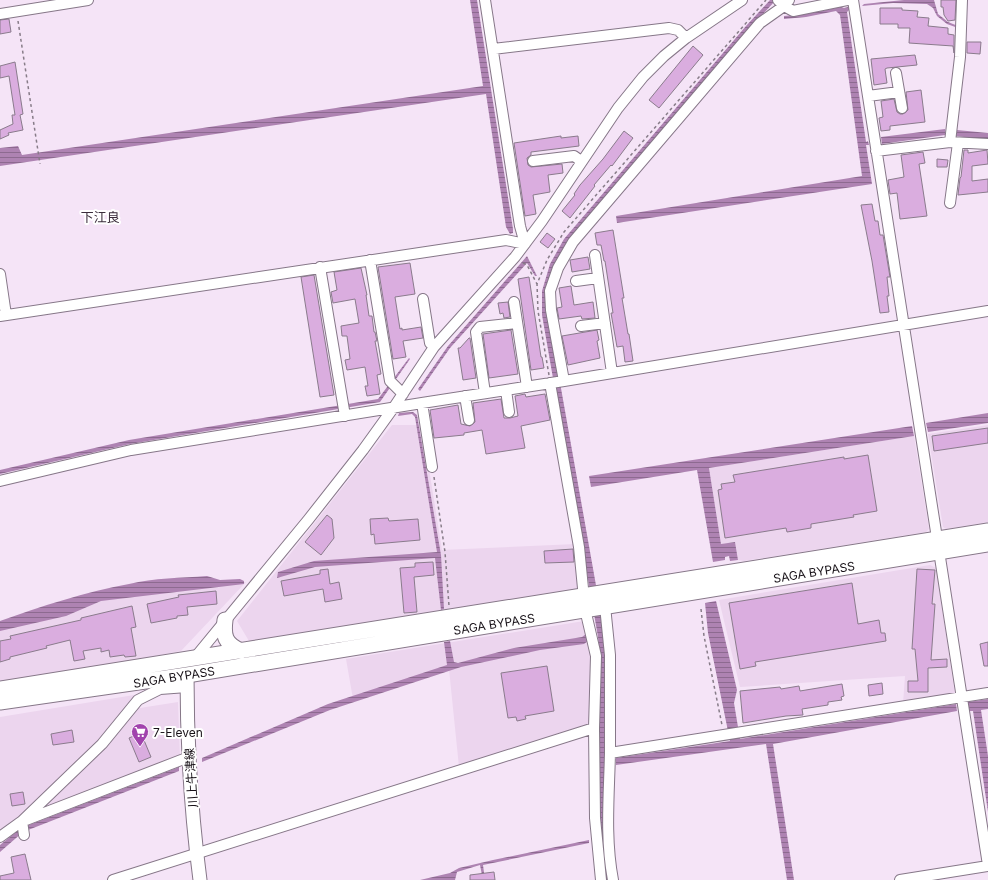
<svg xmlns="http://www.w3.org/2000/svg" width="988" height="880" viewBox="0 0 988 880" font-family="Inter,'Noto Sans JP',sans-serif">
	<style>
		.built { fill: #ecd5ee }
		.water { fill: url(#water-rules) }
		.building { fill: #daaddf; stroke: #8a7b8c }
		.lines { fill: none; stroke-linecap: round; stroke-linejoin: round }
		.minor-casing { stroke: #867788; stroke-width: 12 }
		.major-casing { stroke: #867788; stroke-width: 15 }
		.highway-casing { stroke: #867788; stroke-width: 17 }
		.path { stroke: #877c88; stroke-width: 1.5; stroke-dasharray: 3 3; stroke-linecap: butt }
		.minor { stroke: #fff; stroke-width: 10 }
		.major { stroke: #fff; stroke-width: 13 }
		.highway { stroke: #fff; stroke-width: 15 }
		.labels { text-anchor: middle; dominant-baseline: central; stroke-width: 4; stroke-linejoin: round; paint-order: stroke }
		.street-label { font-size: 12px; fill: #181218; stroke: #fff }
		.poi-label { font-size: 12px; fill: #181218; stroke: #fff; text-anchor: start }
		.neighbourhood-label { font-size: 13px; fill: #3a2d3b; stroke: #fff }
	</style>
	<defs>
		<pattern id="water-rules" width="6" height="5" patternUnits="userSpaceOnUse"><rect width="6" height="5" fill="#ae83b2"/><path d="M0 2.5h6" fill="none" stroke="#8d6a90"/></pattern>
	</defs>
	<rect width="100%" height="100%" fill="#f5e4f7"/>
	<path class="built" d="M392,425h30l20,125 134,-6 4,44 -331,53 -12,-20z
		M988,425v97l-42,7 -3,-2 -15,-93z
		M914,436l15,93 -3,3 -182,29 -6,-1 -3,-18 -14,2 -12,-76z
		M930,565l6,3 19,127 -52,9 2,-28 -165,11 -21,-87z
		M246,582l-65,69 -42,8 -139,23v-57l98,-27z
		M584,621l8,34 -2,71 -131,41 -10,-98 -96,30 -7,-40z
		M134,695l6,13 38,-6 2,56 -156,57 -24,17v-115z"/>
	<path class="water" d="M470,0h7l36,229v4l-3,1 -4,-7 -20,-133 -486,72v-18l18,-2 4,9 461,-69z
		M770,0h6l-29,31 -178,211 -21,73 57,321 1,23 -2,165 1,28 3,28h-5l-3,-54v-166l-2,-23 -56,-322v-24l8,-27 14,-25 182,-213z
		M904,0h30l4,14 10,8 10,4v2l-11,-4 -10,-8 -4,-8 -6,-4 -34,-1 -31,3 2,-2z
		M841,7l3,1 4,-1 2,2 -3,3 19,130 2,-1 1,4h-3l6,39 -255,39 -1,-7 246,-40 -22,-161 -4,-4 -30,6 -22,2v-3l22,-2z
		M945,129v6l-63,9 -1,-7z
		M957,130l31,3v7l-32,-4z
		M527,256l10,20h-2l-8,-13 -77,85 -30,43 -2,-2 30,-43z
		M409,358l1,1 -30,43 -250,42 -130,30v-4l129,-30 249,-41z
		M413,412l4,3 24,140 3,54 -3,1 -6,-52 -120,9 -38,11 1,-6 36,-11 123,-9 -22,-135 -3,-3 -14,2 1,-3z
		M988,413v10l-60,9 -2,-9z
		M912,426l2,10 -205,32 12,76 14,-2 3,18 -8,1 -1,-5 -4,1v3l-12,2 -16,-92 -106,17 -2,-11z
		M207,576l13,4 20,-1 4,2v3l-143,17 -35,15 -66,15v-10c42,-15 85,-29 129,-37 25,-6 52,-6 78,-8z
		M716,601l21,89 -3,13 6,36 216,-35 1,7 -184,33 21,136h-7l-21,-136 -150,21v-7l114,-17 -22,-108 -3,-30z
		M586,634l2,7 -4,3 -44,6 -79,17 -131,43 -128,52v-4l126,-54 119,-39 -3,-23 6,-1 4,21 4,1 56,-15 68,-11z
		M988,699v10l-7,1 7,46v56l-15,-101h-4l-2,-9z
		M179,767v4l-156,61 -23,20v-7l21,-17z
		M589,840v3l-106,22 2,15h-2l-3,-15 -23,7 -2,8h-35l30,-7 9,-5 34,-8z"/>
	<path class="building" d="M941,0h15l-1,20 -7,1 -4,-6 -1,-8h-2z
		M880,8h22v2l16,1 -1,6 12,1 -1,8 20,2v6l6,1v18l-1,-7 -44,-3 1,-15h-12v-4h-18z
		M9,19l2,13 -11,2v-14z
		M967,42h14l-1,12 -13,-1z
		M693,46l10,9 -44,53 -10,-8z
		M915,55l2,10 -30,3 -2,1 2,14 -13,2 -3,-26z
		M15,62l8,52 -3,1 3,15 -15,3 1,2 -9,4v-9l13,-6 -1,-9h3l-6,-39 -9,2v-12z
		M921,90l4,32 -35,4v4l-9,1 -2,-13 4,-1 -2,-16 13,-2 3,13 3,2h3l5,-4 -2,-18z
		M624,131l9,7 -21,28 -1,-1 -17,20 1,1 -7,9 -18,23 -8,-7 13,-16 -1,-1 6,-9 23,-26z
		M561,136v2l17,-2 1,10 -48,6v3l-4,3 1,7 3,2 31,-3 1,9 -15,2 2,17 -17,3 3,19 -11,2 -11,-73z
		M964,150h4v3l19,-3 1,14 -16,2v15l16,-2v13l-30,3 2,-17 1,-1z
		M923,152l2,11 -6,1 8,52 -27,3 -3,-26 -7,1 -2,-14 16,-3 -3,-22z
		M937,159l11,1 -1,7h-10z
		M872,204l3,17h3l2,14h3l7,42h-3l2,19h-2l2,16 -9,1 -8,-52 -11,-56z
		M613,230l11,68h-2l6,36h1l4,27 -8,1 -2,-16 -6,1 -6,-34h2l-8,-52h-1l-3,-16h-4l-2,-12z
		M547,233l8,6 -7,9 -8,-6z
		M588,257l2,12 -18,3 -2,-12z
		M410,263l5,31 -20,3 5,32 2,-1v2l19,-3 2,11 -20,3 3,16 -13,2 -15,-92z
		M361,268l6,27h-1l3,21h3l2,16h1l2,9h-2l6,33 -4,1 3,19 -13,2 -2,-10h3l-3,-19 -18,3 -2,-10 5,-1 -3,-23h-5l-1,-10 18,-3 -4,-24 -22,4 -2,-11 6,-2 -3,-18z
		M314,275l20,120 -14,2 -19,-120z
		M529,277l12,80h1l2,11 -13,2 -13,-91z
		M571,286l3,19 19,-3 2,16 -13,1 -1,-3 -22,3 -2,-11 5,-1 -3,-19z
		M508,302l2,15 -6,1 -1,-5 -3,1 -2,-11z
		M511,330l7,44 -29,4 -6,-44z
		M597,330l2,10 -2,1 3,17 -32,7 -6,-29z
		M469,338h1l6,40 -13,2 -5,-32h2z
		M525,394l1,3 19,-3 5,26 -29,6 4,22 -39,6 -4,-24 -18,3v2l-30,3 -4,-28 28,-5 3,19 9,2 5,-4 -2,-19 28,-4 3,19h6l8,-2 -3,-20z
		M988,428v15l-54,8 -2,-15z
		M868,455l9,56 -24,4 1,2 -43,7v4l-24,4 -1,-4 -61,10 -7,-48 4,-1 -1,-5 14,-2 -2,-7 111,-18v2z
		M327,515l5,4 2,19 -13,17 -16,-13z
		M388,518l1,3 29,-2 2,21 -45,4 -1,-10 -3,1 -1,-16z
		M573,549l1,13 -29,1 -1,-12z
		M433,562l1,13 -20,2 3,35 -13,1 -4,-45 15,-1v-4z
		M328,569l2,15 9,-2 3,17 -17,3 -2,-13 -39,7 -3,-15 39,-7v-4z
		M917,569l18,1 -3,34h3l-4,56 16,-1v8l-19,1v24h-20v-11h10l-3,-32h-3z
		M852,583l6,41 21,-4 2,13h4l1,8 -131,21 1,4 -16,3 -11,-66z
		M216,591l1,13 -30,3 1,8 -11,1v2l-26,5 -4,-19 32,-7 -1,-2z
		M132,606l4,21 -5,1 5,28 -11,1 -1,-2 -14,2 -1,-7 -8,2v-4l-18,3 2,8 -11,2 -4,-21 -24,6 1,2 -37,9v2l-10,3v-21l11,-2 -1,-3 71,-16v-2z
		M988,642v24h-4l-4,-22z
		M547,666l7,45 -29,5 1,3 -9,2 -1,-4 -8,1 -7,-45z
		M882,683l1,11 -14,2 -1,-11z
		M842,684l2,12 -3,1 1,3 -14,2v3l-26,4 1,6 -17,1 -43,7 -3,-32 40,-4 1,2 18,-3 1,5z
		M72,730l2,12 -21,3 -2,-11z
		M141,733l10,24 -12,5 -10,-24z
		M23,792l2,12 -13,2 -2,-12z
		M25,854l6,26h-31v-4l14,-3 -3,-16z
		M494,872l1,8h-25v-5z"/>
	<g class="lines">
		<defs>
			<path id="minor" d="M778,0l6,6 9,5 54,-11
				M853,0l135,865
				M0,14l88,-14
				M493,49l176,-21 9,2 8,8
				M896,73l6,35
				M868,96l31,-4
				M950,142l10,-85 2,-57
				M876,151l74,-9 38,2
				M533,161l41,-5 7,5
				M950,203l8,-60
				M595,255l17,118
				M370,260l20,121 13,13
				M320,267l25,149
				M0,274l6,41
				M576,281l22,-3
				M423,299l7,44 4,4
				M514,302l13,85
				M0,316l506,-76 19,4 -5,-18 -35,-226
				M581,326l24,-3
				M564,381l-13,-71 -1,-19 8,-23 15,-26 187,-219 24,-17 5,-6
				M550,383l29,164 6,62 11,47 -2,72 1,90 6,62
				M506,390l3,22
				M485,393l-9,-61 4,-5 37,-4
				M465,396l4,24
				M422,403l10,64
				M0,481l131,-31 291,-47 142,-22 424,-70
				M605,606l5,49v98
				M193,660l115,-140 55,-70 31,-43 40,-60 81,-90 27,-36 76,-113 25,-31 21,-21 22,-18 56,-38
				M26,820l163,-63
				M22,821l2,14
				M0,837l22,-16 80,-77 36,-44 22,-11 27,-2
				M113,880l481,-152
				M613,880c-8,-42 -4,-84 -3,-127l378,-60
				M900,880l88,-14"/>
			<path id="major" d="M187,675c0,68 4,137 13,205"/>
			<path id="highway" d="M225,620c-2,16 0,24 16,31
				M0,689l988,-158
				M0,702l187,-27 801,-131"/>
		</defs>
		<use href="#minor" class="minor-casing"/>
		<use href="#major" class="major-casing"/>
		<use href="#highway" class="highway-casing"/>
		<path class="path" d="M18,21l22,143
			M523,263l4,2 10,19
			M549,375l-11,-64 -1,-27 10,-24 17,-28 202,-232
			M434,477l11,75 4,54
			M701,609l3,27 18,89"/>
		<use href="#minor" class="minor"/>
		<use href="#major" class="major"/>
		<use href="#highway" class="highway"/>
	</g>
	<defs>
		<symbol id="supermarket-pin" viewBox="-11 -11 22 30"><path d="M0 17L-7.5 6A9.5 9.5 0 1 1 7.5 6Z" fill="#a143ad" stroke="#fff"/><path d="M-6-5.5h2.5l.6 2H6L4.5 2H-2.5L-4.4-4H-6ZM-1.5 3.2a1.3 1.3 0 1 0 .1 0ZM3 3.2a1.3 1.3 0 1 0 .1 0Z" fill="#fff"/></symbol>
	</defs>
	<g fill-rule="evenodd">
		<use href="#supermarket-pin" x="130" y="722" width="20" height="27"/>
	</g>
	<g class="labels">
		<g class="street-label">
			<text transform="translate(814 572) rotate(-9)">SAGA BYPASS</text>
			<text transform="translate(494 624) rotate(-9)">SAGA BYPASS</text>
			<text transform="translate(174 677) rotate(-9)">SAGA BYPASS</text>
			<text transform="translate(191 778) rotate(-94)">川上牛津線</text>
		</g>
		<g class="poi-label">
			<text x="153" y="732">7-Eleven</text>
		</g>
		<g class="neighbourhood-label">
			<text x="100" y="217">下江良</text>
		</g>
	</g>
</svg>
